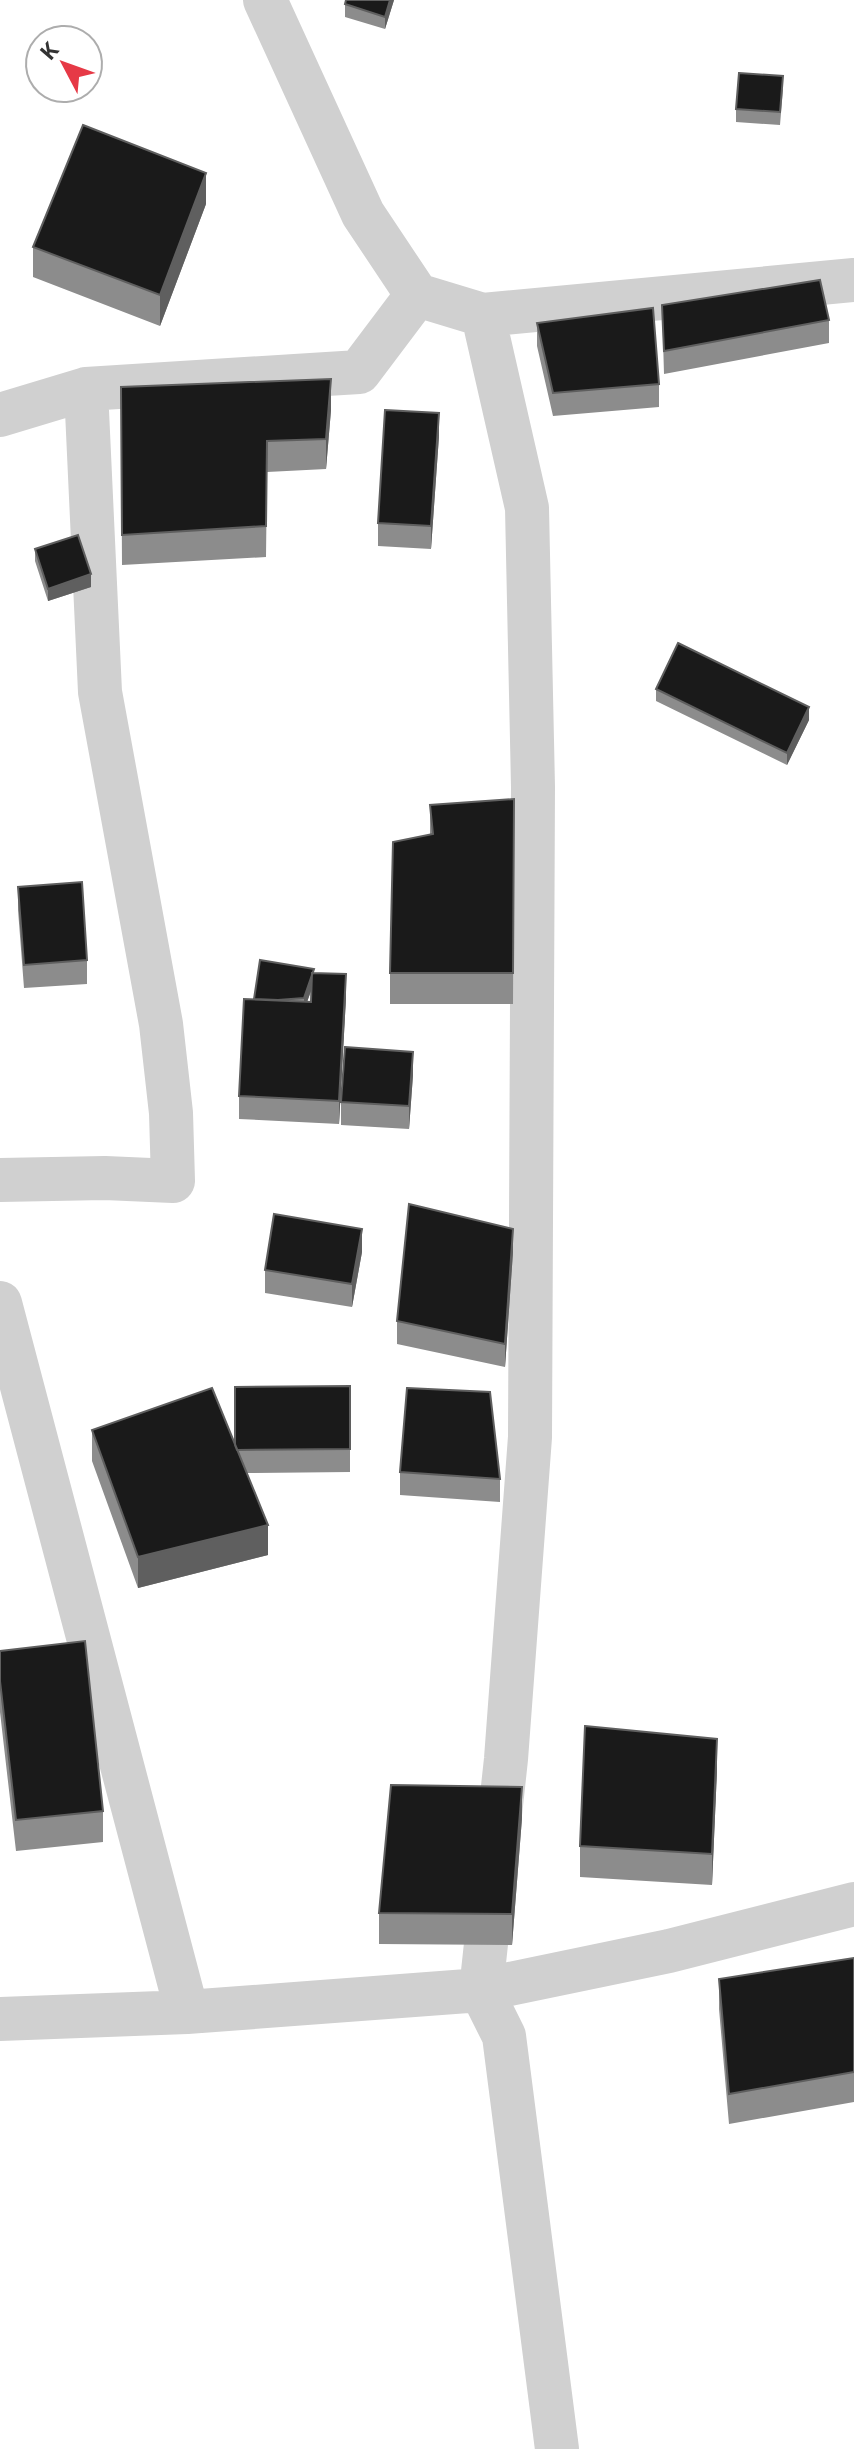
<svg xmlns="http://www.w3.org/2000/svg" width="854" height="2449" viewBox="0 0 854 2449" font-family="'Noto Sans',sans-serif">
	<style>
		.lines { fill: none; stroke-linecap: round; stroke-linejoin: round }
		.minor { stroke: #d0d0d0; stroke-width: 44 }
		.wall { fill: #8c8c8c; fill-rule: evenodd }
		.shaded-wall { fill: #5f5f5f }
		.building { fill: #1a1a1a; stroke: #5f5f5f; stroke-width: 2 }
	</style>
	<rect width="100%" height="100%" fill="#fff"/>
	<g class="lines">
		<path class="minor" d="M265,0l98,214 54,81 66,20 371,-35
			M483,315l44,193 6,279 -3,650 -24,322 -25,231 23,46 53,413
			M0,415l86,-26 273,-17 58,-77
			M0,1180l105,-2 68,3 -2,-68 -10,-89 -61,-332 -14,-303
			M0,1303l187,709
			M0,2019l187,-7 294,-22 188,-39 185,-47"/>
	</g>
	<path class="wall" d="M394,0l-9,29 -40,-12v-13z
		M783,89l-3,36 -44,-3v-13z
		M206,204l-46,122 -127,-49v-30z
		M662,305l167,15v23l-165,31z
		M537,323l122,61v23l-106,9 -16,-70z
		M121,387l210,23 -5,59 -59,3 -1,85 -144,8z
		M439,436l-8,113 -53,-3v-23z
		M35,549l56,38 -43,14 -13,-40z
		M656,689l153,31 -22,45 -131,-64z
		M514,799l-1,205h-123v-31l40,-138v-30z
		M18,887l69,73v24l-63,4 -6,-78z
		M314,973l32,25 -7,126 -100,-5v-23l15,-97zM312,989l-1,13h-4l1,-3z
		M413,1075l-4,54 -68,-4v-23z
		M362,1252l-10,55 -87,-14v-23z
		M513,1252l-8,115 -108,-23v-23z
		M350,1386v86l-103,1 21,82 -130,33 -46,-127v-31l143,15z
		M400,1472l100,7v23l-100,-7z
		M0,1651l103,160v31l-87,9 -16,-139z
		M717,1770l-5,115 -132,-8v-31z
		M522,1818l-10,127 -133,-1v-31z
		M854,1958v144l-125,22 -10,-115v-30z"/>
	<path class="shaded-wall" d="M390,0h4l-9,29v-12z
		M206,173v31l-46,122v-31z
		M331,379v31l-5,59v-30z
		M439,413v23l-8,113v-23z
		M91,574v13l-43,14v-12z
		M809,707v13l-22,45v-12z
		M314,969v13l-10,29v-13z
		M346,974v24l-7,126v-23z
		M413,1052v23l-4,54v-23z
		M362,1229v23l-10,55v-23z
		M513,1229v23l-8,115v-23z
		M268,1525v30l-130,33v-31z
		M717,1739v31l-5,115v-31z
		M522,1787v31l-10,127v-31z"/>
	<path class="building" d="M346,0h44l-5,17 -40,-13z
		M739,73l44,3 -3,36 -44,-3z
		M83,125l123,48 -46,122 -127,-48z
		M820,280l9,40 -165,31 -2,-46z
		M653,308l6,76 -106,9 -16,-70z
		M331,379l-5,60 -59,2 -1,85 -144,9 -1,-148z
		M385,410l54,3 -8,113 -53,-3z
		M78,535l13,39 -43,15 -13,-40z
		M678,643l131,64 -22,46 -131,-64z
		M514,799l-1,174h-123l3,-131 40,-8 -3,-29z
		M82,882l5,78 -63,5 -6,-78z
		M260,960l54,9 -10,29 -26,2 -24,-1z
		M312,973l34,1 -7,127 -100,-5 5,-97 67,3z
		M345,1047l68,5 -4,54 -68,-4z
		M409,1204l104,25 -8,115 -108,-23z
		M274,1214l88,15 -10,55 -87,-14z
		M350,1386v63l-113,1 -2,-5v-58z
		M212,1388l56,137 -130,32 -46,-127z
		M407,1388l83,4 10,87 -100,-7z
		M85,1641l18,170 -87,9 -16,-139v-30z
		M585,1726l132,13 -5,115 -132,-8z
		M391,1785l131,2 -10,127 -133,-1z
		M854,1958v114l-125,22 -10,-115z"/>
	<g transform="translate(64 64) rotate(311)"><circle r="38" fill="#ffffff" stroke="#adadad" stroke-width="2"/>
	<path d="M0-6L14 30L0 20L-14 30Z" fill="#e63946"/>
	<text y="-12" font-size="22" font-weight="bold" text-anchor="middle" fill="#333333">K</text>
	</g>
</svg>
